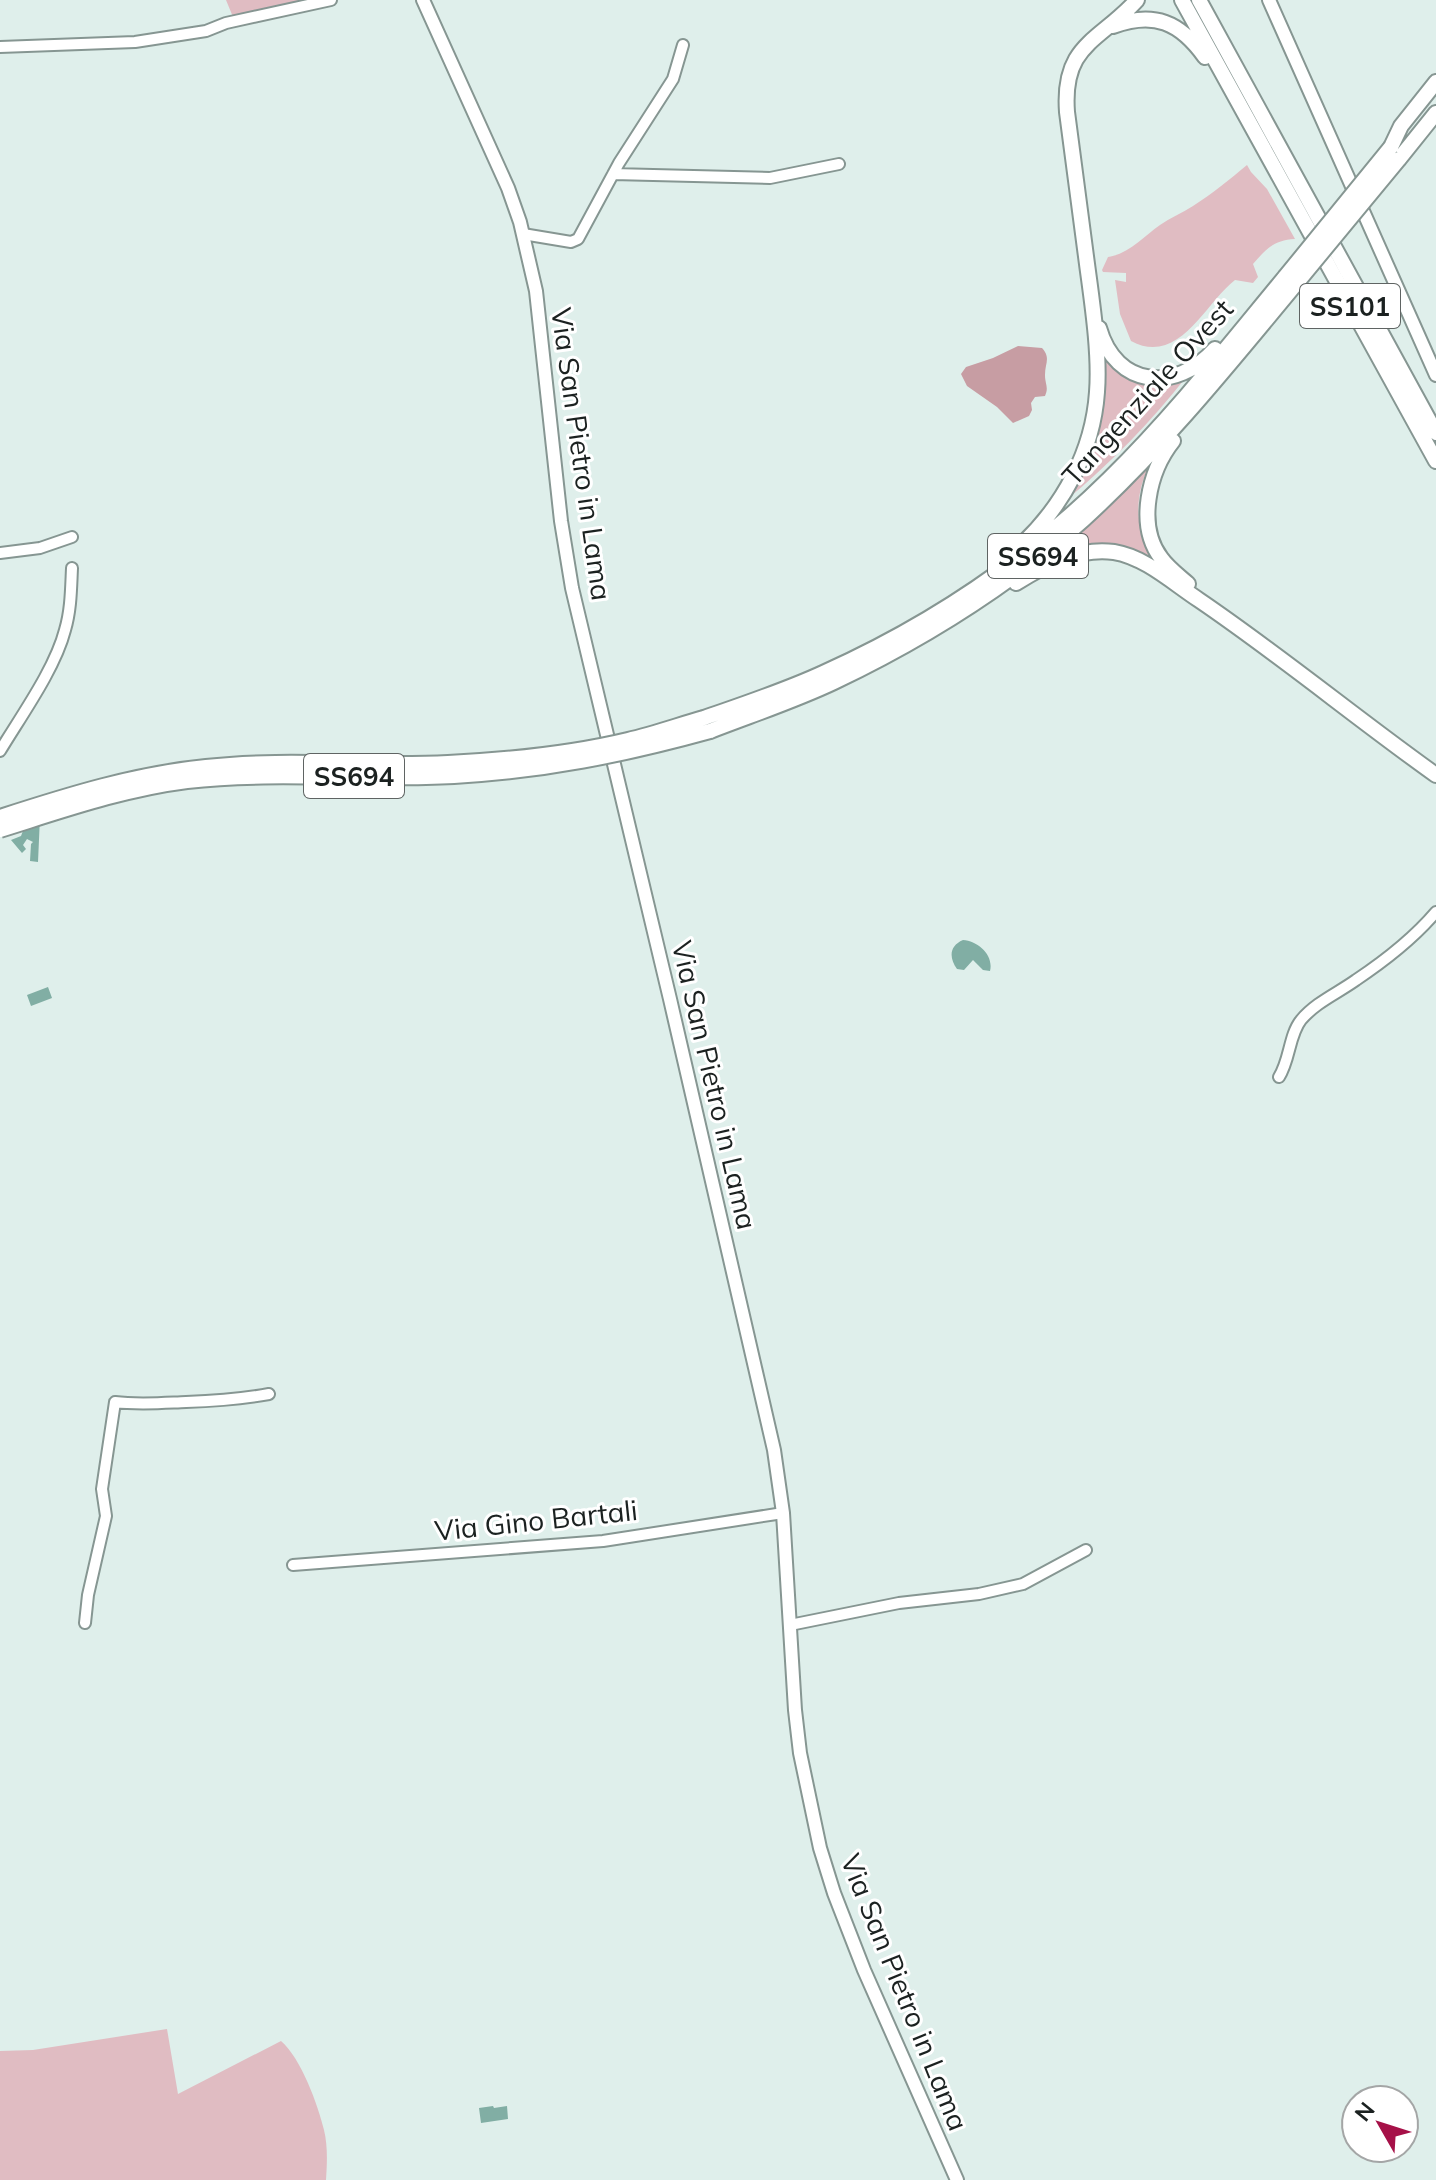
<svg xmlns="http://www.w3.org/2000/svg" width="1436" height="2180" viewBox="0 0 1436 2180" font-family="Mulish,sans-serif">
	<style>
		.green { fill: #e0bcc2 }
		.forest { fill: #c79da3 }
		.water { fill: #81aea4 }
		.lines { fill: none; stroke-linecap: round; stroke-linejoin: round }
		.minor-casing { stroke: #869692; stroke-width: 14 }
		.major-casing { stroke: #869692; stroke-width: 16 }
		.highway-casing { stroke: #869692; stroke-width: 18 }
		.minor { stroke: #fff; stroke-width: 10 }
		.major { stroke: #fff; stroke-width: 12 }
		.highway { stroke: #fff; stroke-width: 14 }
		.highway-bridge-casing { stroke: #869692; stroke-width: 18; stroke-linecap: butt }
		.highway-bridge { stroke: #fff; stroke-width: 14 }
		.labels { text-anchor: middle; dominant-baseline: central; stroke-width: 6; stroke-linejoin: round; paint-order: stroke }
		.shield { fill: #fff; stroke: #5f6463; stroke-width: 2 }
		.shield-label { font-size: 26px; font-weight: bold; fill: #1b2120 }
		.street-label { font-size: 28px; fill: #1b2120; stroke: #fff }
	</style>
	<rect width="100%" height="100%" fill="#dfefeb"/>
	<path class="green" d="M226,0h81l-74,17z
		M1247,165l4,7 16,17 28,50c-21,1 -29,10 -42,25l5,13 -5,6 -18,-3c-30,23 -56,87 -104,61l-11,-27 -5,-34 11,2v-9l-23,-1 -1,-2 6,-13c21,-3 36,-21 52,-32 10,-7 22,-12 33,-19 19,-12 37,-27 54,-41z
		M1103,356l12,13 14,9 58,-2c-36,46 -77,88 -122,125 32,-53 40,-84 38,-145z
		M1151,462c-18,34 -17,68 5,100 -44,-12 -63,-23 -108,-5z
		M167,2029l11,65 103,-53c20,17 37,64 43,89 4,16 3,34 2,50h-326v-129l33,-1z"/>
	<path class="forest" d="M1018,346l24,2c9,10 3,15 3,27 0,9 4,12 0,21l-10,1 -4,6 1,7 -3,6 -16,7 -16,-16 -30,-21 -6,-12 5,-7 27,-9z"/>
	<path class="water" d="M40,817l-2,45 -8,-1 1,-17 2,-2 -6,-3 -4,6 3,4 -4,4 -11,-13 10,-4 5,-13z
		M963,940c15,1 31,15 27,31l-7,-1 -10,-10 -9,10 -7,-1c-8,-11 -8,-23 6,-29z
		M48,987l4,11 -21,8 -4,-11z
		M493,2106l1,2 13,-2 1,13 -27,4 -2,-15z"/>
	<g class="lines">
		<defs>
			<path id="minor" d="M0,47l135,-5 71,-11 20,-8 105,-23
				M613,174l157,4 69,-14
				M523,234l48,8 7,-3 41,-76 54,-84 10,-34
				M0,553l40,-5 32,-11
				M0,751c21,-35 55,-82 65,-121 6,-20 6,-41 7,-62
				M1279,1077c11,-17 10,-42 22,-57 15,-18 37,-27 55,-40 30,-20 57,-41 80,-68
				M293,1565l310,-24 180,-28
				M85,1623l3,-28 18,-79 -4,-27 13,-87c23,3 47,1 71,0 28,-1 56,-3 83,-8
				M790,1625l109,-22 80,-9 44,-10 63,-34"/>
			<path id="major" d="M423,0l85,188 12,34 16,69 25,230 11,67 98,411 104,451 9,63 12,197 5,43 20,95 14,45 30,77 93,210
				M1269,0l167,375"/>
			<path id="highway" d="M1182,0l254,461
				M1199,0l237,433
				M1113,26c41,-15 67,-4 92,31
				M1391,147l10,-21 35,-44
				M1399,159l37,-46
				M1099,328c17,60 77,65 116,21
				M1173,441c-24,30 -37,84 -12,117 7,10 18,18 27,26
				M1019,547c44,-40 74,-96 78,-155 3,-39 -5,-90 -10,-128 -7,-51 -13,-102 -20,-152 -5,-68 32,-70 70,-112
				M1016,583c29,-18 63,-36 98,-31 31,5 59,31 85,48 81,55 157,118 237,175
				M704,718c40,-14 80,-27 119,-45 105,-47 204,-113 286,-194 64,-63 119,-133 176,-202
				M710,731c41,-16 84,-30 124,-49 90,-43 175,-96 249,-162 78,-71 145,-154 212,-235"/>
		</defs>
		<use href="#minor" class="minor-casing"/>
		<use href="#major" class="major-casing"/>
		<use href="#highway" class="highway-casing"/>
		<use href="#minor" class="minor"/>
		<use href="#major" class="major"/>
		<use href="#highway" class="highway"/>
		<defs>
			<path id="highway-bridge" d="M1285,277l106,-130
				M1295,285l104,-126
				M0,817c68,-22 135,-43 206,-50 80,-9 161,0 242,-4 60,-3 122,-9 180,-23 26,-6 51,-15 76,-22
				M0,830c61,-19 123,-41 187,-49 89,-10 178,0 267,-5 89,-5 169,-21 256,-45"/>
		</defs>
		<use href="#highway-bridge" class="highway-bridge-casing"/>
		<use href="#highway-bridge" class="highway-bridge"/>
	</g>
	<g class="labels">
		<g class="shield">
			<rect x="1300" y="284" width="100" height="44" rx="6"/>
			<rect x="988" y="534" width="100" height="44" rx="6"/>
			<rect x="304" y="754" width="100" height="44" rx="6"/>
		</g>
		<g class="shield-label">
			<text x="1350" y="306">SS101</text>
			<text x="1038" y="556">SS694</text>
			<text x="354" y="776">SS694</text>
		</g>
		<g class="street-label">
			<text transform="translate(1147 392) rotate(-48)">Tangenziale Ovest</text>
			<text transform="translate(582 454) rotate(82)">Via San Pietro in Lama</text>
			<text transform="translate(715 1085) rotate(77)">Via San Pietro in Lama</text>
			<text transform="translate(536 1520) rotate(-6)">Via Gino Bartali</text>
			<text transform="translate(905 1992) rotate(68)">Via San Pietro in Lama</text>
		</g>
	</g>
	<g transform="translate(1380 2124) rotate(309)"><circle r="38" fill="#ffffff" stroke="#a4a6a6" stroke-width="2"/>
	<path d="M0-6L14 30L0 20L-14 30Z" fill="#a61148"/>
	<text y="-12" font-size="22" font-weight="bold" text-anchor="middle" fill="#1b2120">N</text>
	</g>
</svg>
